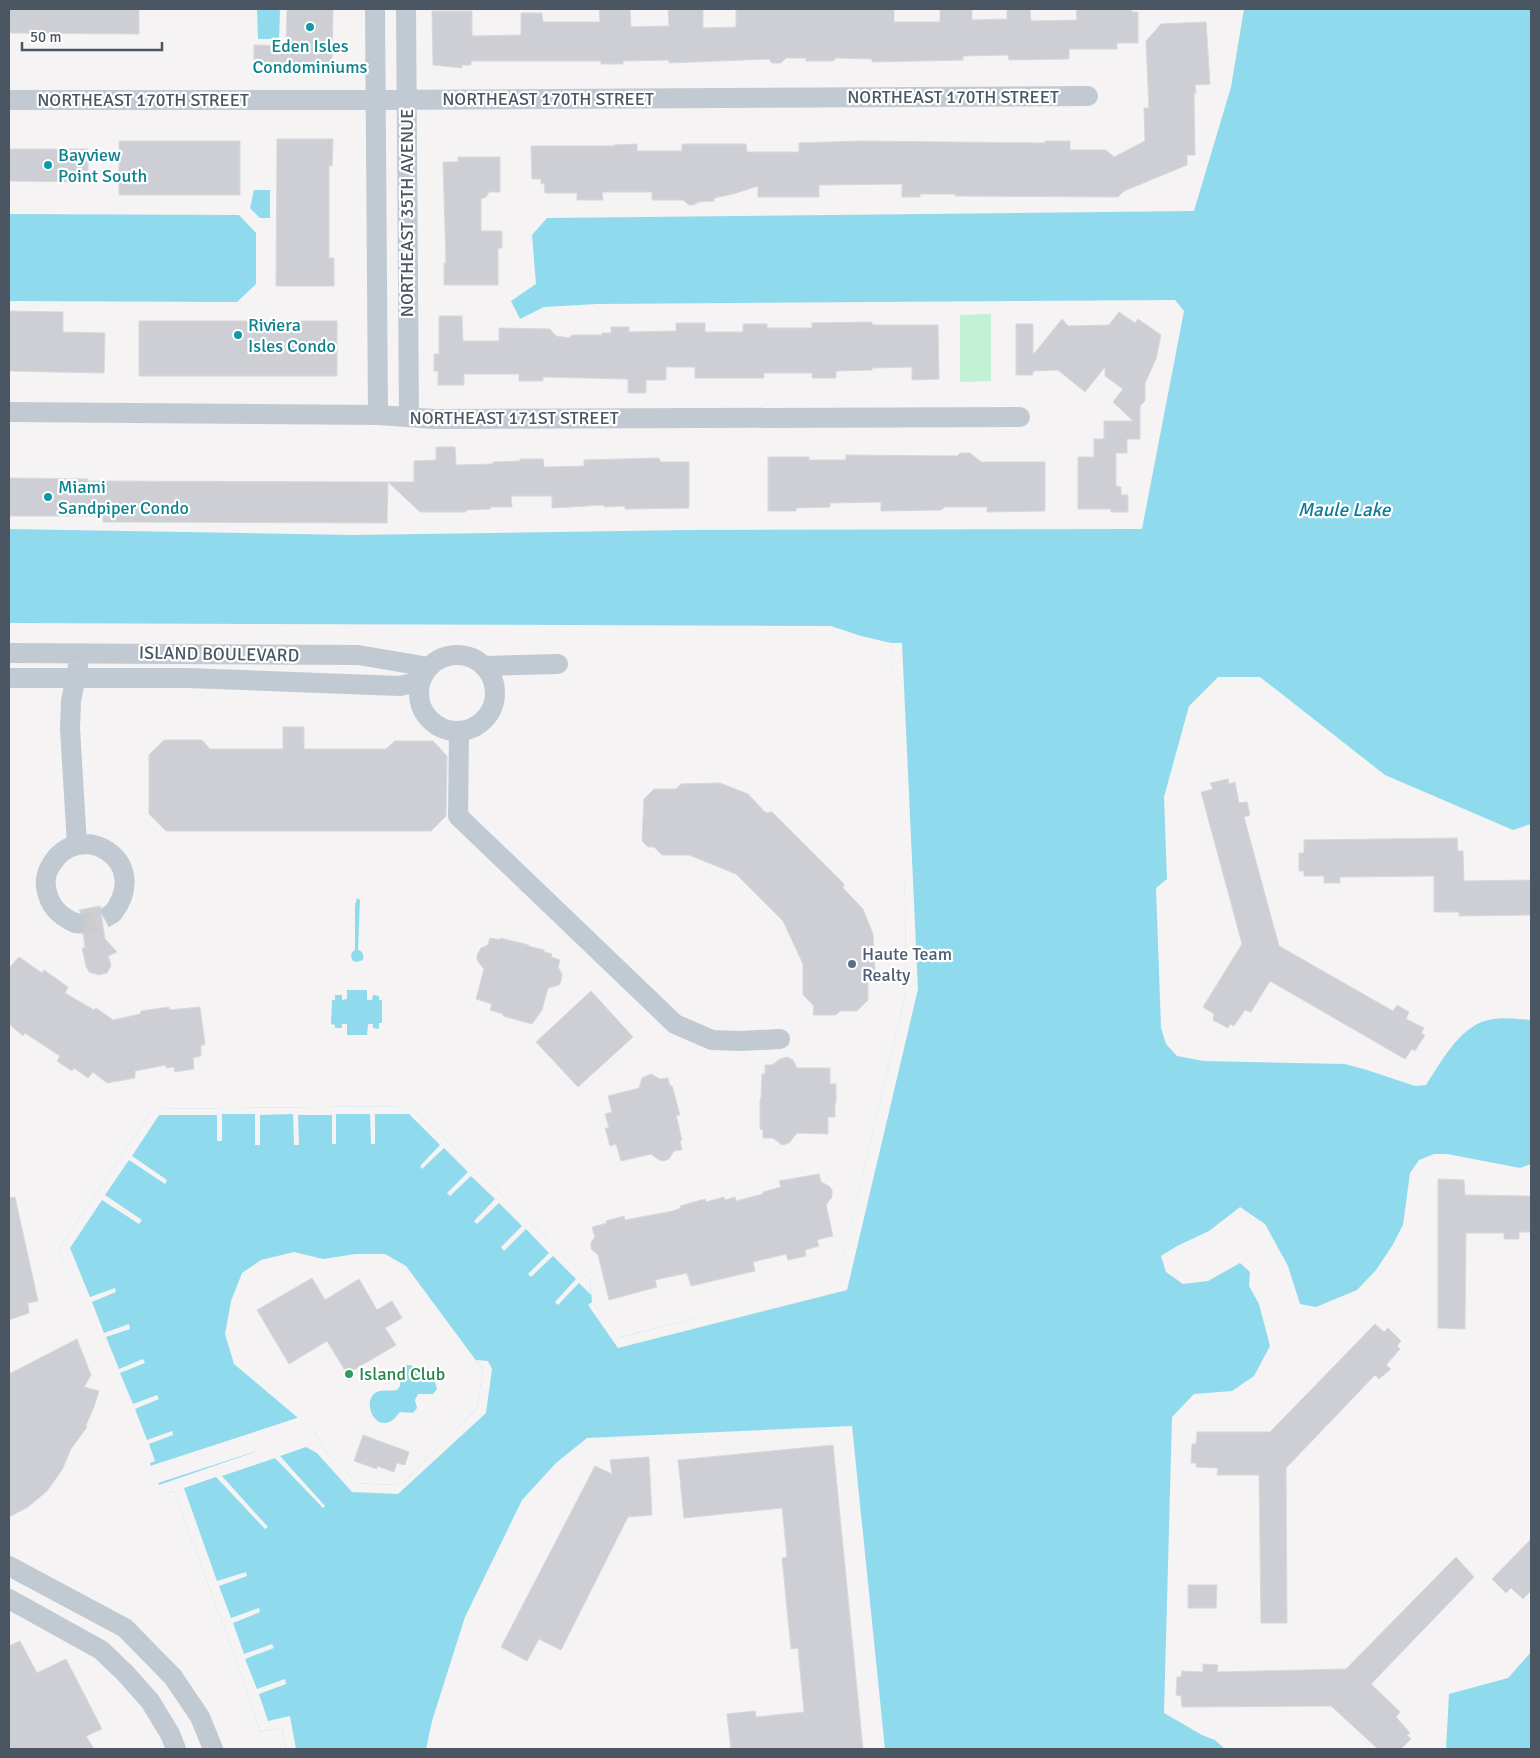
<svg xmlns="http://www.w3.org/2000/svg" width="1540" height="1758" viewBox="0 0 1540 1758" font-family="Signika,sans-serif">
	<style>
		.green { fill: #c3f1d5 }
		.water { fill: #90daee; fill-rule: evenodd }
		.pier { fill: #f5f3f3 }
		.building { fill: #cdcfd5; stroke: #d7d9de }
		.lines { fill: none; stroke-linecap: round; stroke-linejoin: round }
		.street-tunnel { stroke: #caccce; stroke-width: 20; stroke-dasharray: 20 10; stroke-linecap: butt }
		.street { stroke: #c1cad2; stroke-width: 20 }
		.culture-dot { fill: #0f9aa8; stroke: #fff; stroke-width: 2 }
		.service-dot { fill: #5c6f8a; stroke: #fff; stroke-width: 2 }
		.leisure-dot { fill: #2e9e5b; stroke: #fff; stroke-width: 2 }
		.labels { text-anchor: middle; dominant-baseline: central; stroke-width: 4.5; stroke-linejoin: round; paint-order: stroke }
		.culture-label { font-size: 18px; fill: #0d838f; stroke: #fff; text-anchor: start }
		.street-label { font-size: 18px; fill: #4a5661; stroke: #fff }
		.service-label { font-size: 18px; fill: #4e5e75; stroke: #fff; text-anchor: start }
		.leisure-label { font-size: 18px; fill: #27864d; stroke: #fff; text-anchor: start }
		.water-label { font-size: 19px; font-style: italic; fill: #0c7c9b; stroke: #fff }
	</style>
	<rect width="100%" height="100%" fill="#f5f3f3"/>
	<path class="green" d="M991,314v67l-31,1v-67z"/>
	<path class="water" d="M257,9h23l-1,30h-21z
		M1244,9h287v815l-18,6 -128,-55 -125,-98h-42l-29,29 -25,91 3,82 -11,9 5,140 5,16 11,12 27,5 141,3 22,6 48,16 11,-1c16,-24 35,-62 67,-66 13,-2 25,0 38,1v144l-11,4 -73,-14h-13l-15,6 -9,13 -7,52 -11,21 -16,24 -19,20 -41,17 -16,-3 -12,-38 -23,-42 -25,-17 -31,24 -32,15 -16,10 5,16 17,12 25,-3 32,-18 10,9 -1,14 10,18 11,42 -16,30 -22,15 -38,3 -22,23 -8,296 38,22 13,5 10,9h-340l-33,-323 -265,12 -31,25 -34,37 -57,117 -33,104 -6,28h-140l-4,-22 -22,5 -13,-42 -73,-199 -11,3 -104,-245 94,-140 258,-3 179,175 2,21 25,36 220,-55 69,-291 -1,-93 -5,-124 -9,-132 -30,-7 -30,-10 -822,-3v-94l343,6 336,-5 454,-1 42,-218 -9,-11 -578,4 -53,3 -24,12 -9,-18 25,-17 -4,-49 15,-17 647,-7 37,-124zM294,1252l29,7 33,-5h29l21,12 77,104 -6,38 -73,74 -10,3 -37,-2 -36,-37 -4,-12 -83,-70 -9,-30 6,-33 11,-28 19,-13z
		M254,190h16v28h-10l-10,-10z
		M9,214l230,1 17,18v51l-19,18 -228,-1z
		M357,898l3,2 -2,50c5,1 6,5 5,10l-6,2 -4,-1 -2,-5 1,-4 3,-2v-45z
		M347,990h20v10h5l1,-5 6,1v4h3v23h-3v6l-6,-1v-4h-5l-1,11h-20v-11h-5v4h-7v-3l-4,-1 1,-24h3v-5h7v5l5,-1z
		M409,1365l4,1 10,10 9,2 3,4 2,7 -4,5h-15l-3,6 2,8 -4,5 -13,-1c-3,3 -5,7 -9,9 -17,10 -30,-21 -14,-29 7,-3 14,0 20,-2l3,-4c1,-10 -3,-18 9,-21z
		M1531,1652v97h-85l3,-55 59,-16z"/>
	<path class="pier" d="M891,643h11l16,346 -71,301 -229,58 -30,-43 4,-3 26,36 219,-56 69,-290 -1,-93z
		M411,1106l179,175 1,14 -12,-12 -21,22 -3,-3 21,-23 -23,-23 -22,21 -3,-3 21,-21 -23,-24 -22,22 -3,-4 21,-21 -23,-23 -22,21 -3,-3 21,-22 -24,-23 -21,20 -3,-3 21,-21 -24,-24 -22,21 -2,-3 20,-21 -31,-31h-34v30h-4l-1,-30h-34v30h-4v-29h-34l1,30h-5l-1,-31 -33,1v30h-5v-31h-33v27h-5v-26h-58l-27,41 35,24 -2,4 -36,-24 -24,35 37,25 -3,4 -37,-24 -32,48 20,49 25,-9 1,4 -24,10 12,31 25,-9 1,5 -24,8 13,32 24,-10 2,4 -25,10 13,31 24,-9 2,4 -24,10 12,31 25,-9 1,4 -24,9 6,17 -7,3 -89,-215 94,-140z
		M476,1360l12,1 4,8 -6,44 -88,81 -46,-2 -35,-39 -11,-6 -26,9 45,50 -2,2 -48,-50 -53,18 46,51 -3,2 -49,-52 -32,11 33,93 29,-9 1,4 -28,10 12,32 28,-10 1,4 -27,11 11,31 28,-10 2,4 -29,11 12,30 28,-10 1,5 -27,10 9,27 22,-5 6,33h-10l-4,-22 -22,5 -13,-42 -73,-199 -14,4 -4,-9 104,-36 -105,34 -8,-17 153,-50 17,13 -3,2 3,2 4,12 36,37 37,2 10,-3 73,-74 6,-38z"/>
	<path class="building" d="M9,9h130v25l-130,-1z
		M287,9h46l-1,55 -33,-1 -1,3 -44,-1v-20l32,1z
		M599,9h31l1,18 38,-1 -1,-17h35v19l33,-1v-18h158v13h46v-13h32v11l35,-1v-10h23l1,12 46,-1 -1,-11h56v3h6v31h-21v6h-48v10l-60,1 -1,-5 -45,1v4l-91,2v-3l-36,-1 -3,3h-27v-3h-20l-5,5h-9l-3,-4 -100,4v-3l-46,1v3h-22v-3h-130v4h-9v3l-29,-3 -1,-54h40v25l49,-1v-22h21l1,9h57z
		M1206,22l4,62 -15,1 1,8h-2l1,62h-8v10l-63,26 -6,6 -163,-1v-2h-35v3h-18v-13l-83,1v12h-61v-11l-25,8 -19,4v3l-16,1 -4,3h-5l-6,-5h-31v-8h-50l1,8h-26v-7h-32l-1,-10 -3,1v-5h-9l-1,-33h83v-1l23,-1v7h45v-7h64l1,8h52v-9l61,-2 185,2v-2h25v9h36l8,7 31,-16 -1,-33h5l-3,-67 15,-17z
		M277,139h56l-1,27h-3v92h5v28h-58z
		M119,141h121v54h-121z
		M9,149h79v33l-79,-1z
		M458,157h42v35h-11l-3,5 -5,2v32h21v17h-4v37h-54v-22h2l-3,-101h15z
		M9,311l54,1v20l42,1 -1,40 -95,-2z
		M1119,312l16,11 3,-4 23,16 -5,24 -11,24v18l-5,5v33h-13v14h-11v33l5,1v8h7v17h-17v-3h-33v-52h16v-18h10v-18h29l-20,-19 10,-13 -18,-13v-9l-20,25 -27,-22 -25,1v4h-17v-51h17v31l29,-36 6,7 41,-1z
		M439,316h23l1,25h36v-13l51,1 6,7 13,2 3,-3h30v-2h9v-6h18v5l47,-1v-8h29v9h38v-8h24v4h45v-5l60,-1v3h66l1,54 -27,1v-13l-40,1v2l-36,1v7h-24v-5h-48v5h-69v-11h-29v13h-20v13h-18v-14l-85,-2v4h-24v-7h-55v11h-26v-14h-4v-17h5z
		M139,321h198v55h-198z
		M436,447h19l1,18 37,-1v-2l27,-1v-2h23l1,8 40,-1v-6l75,-2 2,4h28v46l-64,1v-3l-21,1v-2l-52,3v-12h-41l1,11h-22v2l-24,1v2h-46l-32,-30h26v-21l22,-1z
		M960,453h10l11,9h64v49l-58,1v-5h-42l-4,3 -60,1v-9l-51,1v4l-34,1v3h-28v-54h41v3h37v-5l111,1z
		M9,478l79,1 -1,2 301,1 -1,41 -284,-1v-6h-94z
		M283,727h21v22h82l9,-8h38l14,15 -1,60 -15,15h-265l-17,-17v-59l15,-15h38l8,9h73z
		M1228,779l1,5 6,-2 4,21 8,-1 3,13 -6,2 35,129 114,65 4,-6 12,7 -3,7 18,9 -3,5 4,2 -10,16 -3,-2 -7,10 -135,-78 -19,31 -6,-2 -11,16 -4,-2 -2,4 -15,-8 1,-6 -11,-7 39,-63 -41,-152 12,-3 -3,-6z
		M720,783l28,11 18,19 6,-1 72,72 -1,4 20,21 10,25 2,38 -7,7v21l-11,11h-17l-4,4h-23l1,-9 -11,-11v-31l-20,-43 -47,-47 -47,-19h-27l-8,-8h-6l-6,-6 2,-42 10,-10h22l5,-5z
		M1457,838l1,13h5l1,30 67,-1v35l-72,1v-4h-25v-36l-94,1v6h-16v-7h-20v-5h-5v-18h5v-13z
		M100,906l5,33 12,13 -9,4 3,9 -4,8 -8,2 -10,-3 -3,-6 -4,-18h3l-2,-16 3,-4 1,-6 -8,-12z
		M490,938l10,2v-2l29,7 -1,1 16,4v2l8,2 -1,3 9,3 -2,7 4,7 -1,7 -2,4 -11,3 -6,22 -10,14 -29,-8v-2l-13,-4 2,-6 -16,-5 8,-30 -7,-9v-5l4,-7 7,-3z
		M19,957l23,16 2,-3 24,17 -3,6 29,17 2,-2 17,12 27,-6 1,-3 28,-4v3l31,-3 5,37 -4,2v10l-8,2 1,11 -19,3 -1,-5 -8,1v-3l-31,6v7l-28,5 -14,-11 -5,6 -14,-10 -2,3 -15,-10 3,-5 -35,-23 -2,3 -14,-12v-56z
		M591,991l42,46 -55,50 -42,-45z
		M787,1057l6,3 4,8h33v16h6v19h-1v14h-7v17l-31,-1 -8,10 -7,2 -9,-7h-10v-8l-3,-1v-30h1l1,-25h3v-9h7l8,-6z
		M651,1074l9,5 8,-1 2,8h2l8,29h-4l6,25 -2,1 2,9 -8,1 -5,8 -5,2 -5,-1 -8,-6 -30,7 -5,-17 -6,2 -5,-18h4l-4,-14 7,-2 -4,-16 31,-8 3,-10z
		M819,1174l2,8 8,4 3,4v7l-6,8 7,31 -16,4 2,6 -14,4 1,6 -18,4 -2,-6 -33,8 2,9 -64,15 -4,-13 -32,7 2,7 -48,13 -11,-45 -7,-6v-7l4,-5 -3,-10 15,-4 -1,-2 18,-5 1,4 48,-9 8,-3 -1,-2 25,-7 1,3 18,-5 1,3 10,-3 1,4 27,-7v-2l18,-5 -2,-6z
		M1438,1179l26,1 1,15 66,1v36h-12v7h-15v-6h-38l-1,96 -27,-1z
		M15,1197l23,104 -10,2 1,10 -20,7v-122z
		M312,1278l13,22 34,-21 18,31 15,-9 10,17 -17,10 11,17 -49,29 -20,-33 -38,23 -32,-54z
		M1375,1324l9,8 4,-4 13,13 -4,5 3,3 -14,16 5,4 -12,10 -4,-4 -89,93 1,155h-26l-2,-148h-42l1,-7 -22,-1v-4h-5l1,-19h4l1,-12h73z
		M77,1339l14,36 -7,12 15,4 -5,16 -8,18 1,2 -16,22 -9,21 -15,21 -19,16 -19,10v-143z
		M363,1435l46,17 -4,13 -8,-2 -3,9 -17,-6v3l-23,-8z
		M833,1445l30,304h-132l-4,-35 28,-3 1,6 48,-5 -6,-64 -7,1 -9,-91 5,-1 -5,-49 -98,10 -6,-58z
		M649,1457l3,58 -24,2 -67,133 -22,-11 -12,22 -26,-14 94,-181 17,8 -2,-14z
		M1531,1539v52l-8,8 -12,-11 -5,5 -14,-14z
		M1456,1557l18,20 -103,107 29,28 -4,5 14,16 -3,2 4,4 -10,10h-23l-47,-43 -149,1 -1,-11 -5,-1 1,-18h4l1,-6 21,1v-8l15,1 -1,7 129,-3z
		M1188,1585h29l-1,23h-28z
		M20,1641l17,32 29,-14 36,70 -16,7 8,13h-85v-103z"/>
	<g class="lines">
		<path class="street-tunnel" d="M75,923c17,2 24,-1 38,-10"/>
		<path class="street" d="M375,9l3,406
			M406,9l3,408
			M9,100h367l712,-4
			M9,412l369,3 56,4 586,-2
			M9,653l349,2 71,12
			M419 693a38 38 0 1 1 76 0a38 38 0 1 1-76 0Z
			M485,666l73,-2
			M9,678h179l212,8 21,-5
			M459,732l-1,84 217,208 37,16 28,1 40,-2
			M77,845l-7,-117 1,-27 7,-35
			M75,923c-17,-8 -26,-17 -29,-36 -1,-7 1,-16 5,-22 28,-48 102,-5 62,48
			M9,1566l116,62 48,49 27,40 13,32
			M9,1599l92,51 24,23 25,28 20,33 6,15"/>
	</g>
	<g class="culture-dot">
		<circle cx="310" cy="27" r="5"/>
		<circle cx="48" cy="165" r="5"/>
		<circle cx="238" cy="335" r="5"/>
		<circle cx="48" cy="497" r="5"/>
	</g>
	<circle class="service-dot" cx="852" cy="964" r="5"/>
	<circle class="leisure-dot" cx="349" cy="1374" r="5"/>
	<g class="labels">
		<g class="culture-label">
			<text x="310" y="46" text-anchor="middle">Eden Isles<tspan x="310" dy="21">Condominiums</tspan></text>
			<text x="58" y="155">Bayview<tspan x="58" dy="21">Point South</tspan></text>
			<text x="248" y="325">Riviera<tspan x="248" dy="21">Isles Condo</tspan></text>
			<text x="58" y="487">Miami<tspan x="58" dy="21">Sandpiper Condo</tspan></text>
		</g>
		<g class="street-label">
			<text x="953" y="97">NORTHEAST 170TH STREET</text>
			<text x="548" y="99">NORTHEAST 170TH STREET</text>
			<text x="143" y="100">NORTHEAST 170TH STREET</text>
			<text transform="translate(407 213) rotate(-90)">NORTHEAST 35TH AVENUE</text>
			<text x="514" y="418">NORTHEAST 171ST STREET</text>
			<text transform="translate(219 654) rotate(1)">ISLAND BOULEVARD</text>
		</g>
		<g class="service-label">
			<text x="862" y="954">Haute Team<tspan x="862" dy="21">Realty</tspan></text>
		</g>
		<g class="leisure-label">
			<text x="359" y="1374">Island Club</text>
		</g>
		<g class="water-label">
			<text x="1344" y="510">Maule Lake</text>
		</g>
	</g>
	<rect width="1540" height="1758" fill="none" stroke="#4a5661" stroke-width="20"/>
	<path d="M22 42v8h140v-8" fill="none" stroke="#4a5661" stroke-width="2.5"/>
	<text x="30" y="42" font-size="15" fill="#4a5661" stroke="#ffffff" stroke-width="4" paint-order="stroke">50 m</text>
</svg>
